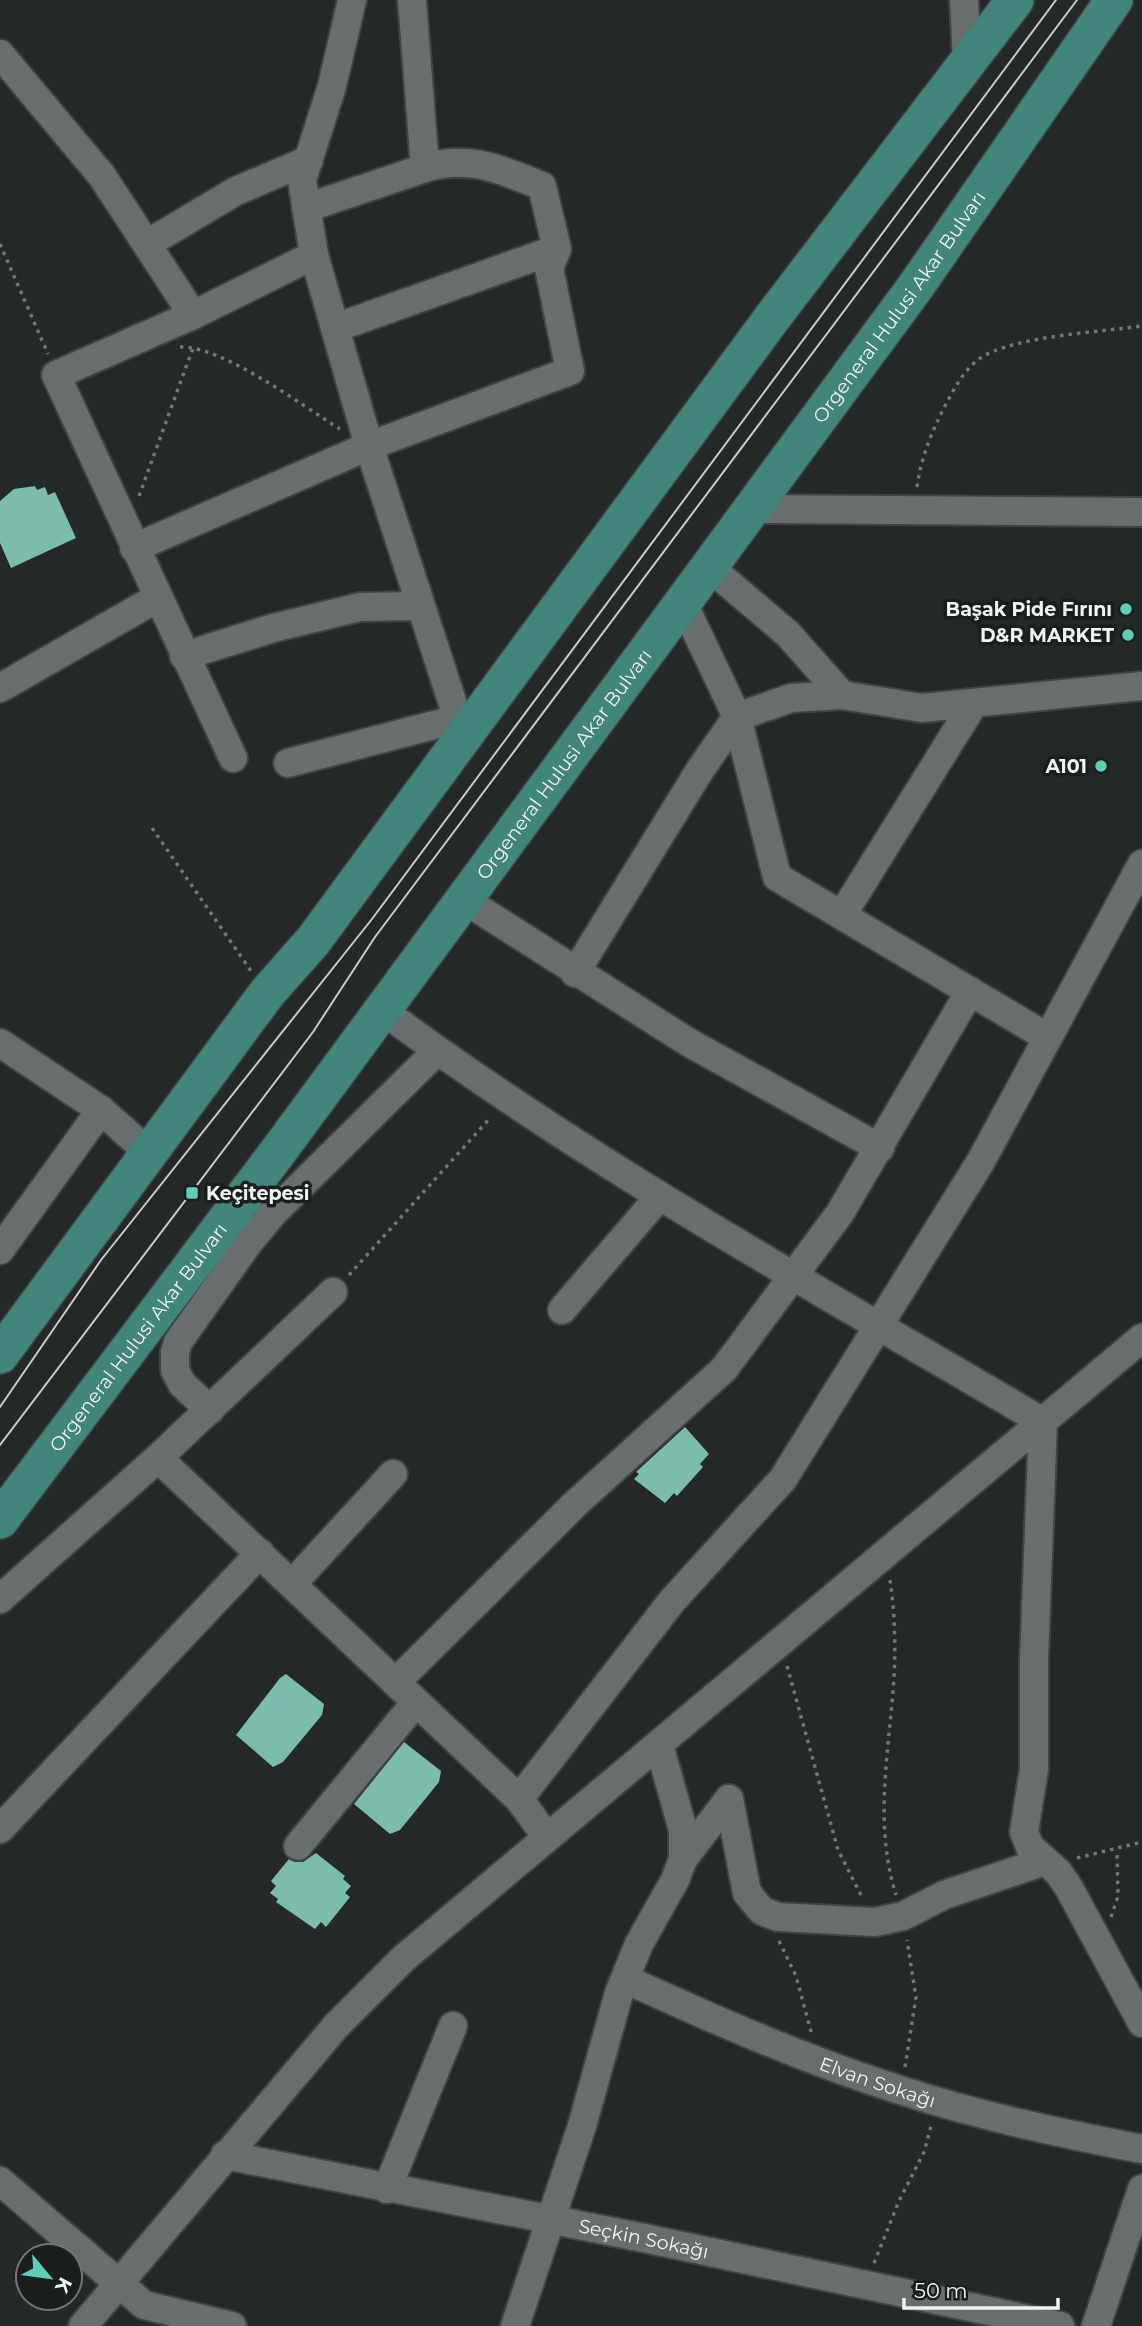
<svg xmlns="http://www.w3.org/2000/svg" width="1142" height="2326" viewBox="0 0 1142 2326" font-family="Montserrat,sans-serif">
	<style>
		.building { fill: #7cbcad }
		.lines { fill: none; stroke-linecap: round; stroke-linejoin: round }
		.minor-casing { stroke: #3f4342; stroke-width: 32 }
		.major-casing { stroke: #3f4342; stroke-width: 40 }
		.path { stroke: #737776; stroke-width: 3.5; stroke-dasharray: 3.5 5; stroke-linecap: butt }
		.minor { stroke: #686e6d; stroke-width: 28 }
		.major { stroke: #40867a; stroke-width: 37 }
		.tram { stroke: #c7cbca; stroke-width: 2 }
		.poi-dot { fill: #5eceb8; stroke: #1a1f1e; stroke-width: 2.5 }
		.labels { text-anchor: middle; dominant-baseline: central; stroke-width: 7; stroke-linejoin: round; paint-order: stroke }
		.street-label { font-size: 19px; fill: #f0f4f3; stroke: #1a1f1e }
		.poi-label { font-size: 19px; font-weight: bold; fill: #f0f4f3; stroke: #1a1f1e; text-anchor: end }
	</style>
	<rect width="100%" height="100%" fill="#242827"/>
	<path class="building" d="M35,486l2,4 8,-3 3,8 7,-3 21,46 -65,30 -11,-25v-42l14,-12z
		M685,1427l24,27 -9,10 3,3 -26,29 -3,-3 -9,10 -31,-24 5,-5 -3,-2z
		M286,1674l38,30 -2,11 -39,47 -10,5 -37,-32 44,-57z
		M404,1742l37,29 -2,11 -39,48 -10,4 -36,-30z
		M316,1853l29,23 -2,3 8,7 -6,7 5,4 -24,30 -5,-5 -6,7 -39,-27 2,-3 -8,-6 6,-7 -5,-5 18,-22 14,3z"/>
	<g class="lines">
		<defs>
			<g id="minor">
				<path d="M352,0l-20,86 -30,94 12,75 55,191 94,289"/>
				<path d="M964,0l3,63"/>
				<path d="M0,54l102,122 91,139"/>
				<path d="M306,208l119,-40 -13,-168"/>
				<path d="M147,244l89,-53 73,-31"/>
				<path d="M335,328l222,-79"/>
				<path d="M751,509l391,3"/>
				<path d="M134,548l235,-102 201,-75 -21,-103 8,-19 -15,-63c-40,-16 -73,-32 -117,-18"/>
				<path d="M708,566l80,68 54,61"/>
				<path d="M682,601l55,116 40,160 270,160"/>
				<path d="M184,656l89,-28 87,-21 60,-1"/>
				<path d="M0,688l157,-90"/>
				<path d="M233,758l-177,-383 137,-60 121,-60"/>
				<path d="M288,763l169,-44"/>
				<path d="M463,899l225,143 192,106"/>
				<path d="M842,915l132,-212"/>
				<path d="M575,973l125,-203 37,-53 54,-19 51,-3 80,13 220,-22"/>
				<path d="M382,1010c209,155 437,280 661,412l-9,238v109l-10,63 6,15 28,25 11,16 73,135"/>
				<path d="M0,1043l101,67 47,42"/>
				<path d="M0,1250l101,-140"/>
				<path d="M562,1310l97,-113"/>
				<path d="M210,1410l-28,-26 -7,-14v-18l3,-10 71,-100 24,-29 164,-162"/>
				<path d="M158,1458l361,341"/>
				<path d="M292,1584l101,-110"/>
				<path d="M0,1599l158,-141 175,-166"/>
				<path d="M396,1682l178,-177 150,-136 116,-156 130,-222"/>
				<path d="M729,1799l18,94 15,18 16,6 97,5 28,-6 41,-21 101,-34"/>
				<path d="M0,1829l260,-276"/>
				<path d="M547,1837l-28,-38 153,-198 111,-122 198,-318 161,-297"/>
				<path d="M298,1846l118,-144"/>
				<path d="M683,1859l46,-60"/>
				<path id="s1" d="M625,1979c90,41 180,81 275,111 79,26 160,43 242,59"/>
				<path id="s2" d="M225,2155l419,83 416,88"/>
				<path d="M0,2181l144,124 88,21"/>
				<path d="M387,2189l66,-163"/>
				<path d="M83,2326l253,-300 68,-68 738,-620"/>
				<path d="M515,2326l67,-200 37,-133 20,-49 36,-64 8,-21v-29l-24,-85"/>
				<path d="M1096,2326l46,-137"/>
			</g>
			<g id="major">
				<path d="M0,1355l267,-362 46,-52 459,-623 243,-318"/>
				<path id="s3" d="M0,1520l283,-375 633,-859 198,-286"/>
			</g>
		</defs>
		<use href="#minor" class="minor-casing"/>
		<use href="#major" class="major-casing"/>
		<path class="path" d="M0,244l48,110
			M180,347c43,-1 121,58 160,82
			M917,487c4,-29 14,-54 28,-81 9,-17 18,-35 34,-47 32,-23 122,-27 163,-33
			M139,496l54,-148
			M152,828l99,143
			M349,1275l142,-158
			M890,1580c6,40 6,83 2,123 -6,66 -16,128 4,192
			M787,1666l51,184 24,47
			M1077,1858l65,-16
			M1111,1917l7,-21 -1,-46
			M779,1941l17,35 16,59
			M905,2067l11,-70 -9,-57
			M874,2263l25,-62 25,-49 7,-26"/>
		<use href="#minor" class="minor"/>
		<use href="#major" class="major"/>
		<path class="tram" d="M0,1407l101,-147 271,-341 684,-919
			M0,1445l313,-413 62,-95 702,-937"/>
	</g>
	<g class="poi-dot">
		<circle cx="1126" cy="609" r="7"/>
		<circle cx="1128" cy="635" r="7"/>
		<circle cx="1101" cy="766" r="7"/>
		<rect x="185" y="1186" width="14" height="14" rx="3.5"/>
	</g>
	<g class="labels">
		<g class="street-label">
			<text stroke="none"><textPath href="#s3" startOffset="1510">Orgeneral Hulusi Akar Bulvarı</textPath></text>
			<text stroke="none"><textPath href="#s3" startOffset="943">Orgeneral Hulusi Akar Bulvarı</textPath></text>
			<text stroke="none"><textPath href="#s3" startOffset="229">Orgeneral Hulusi Akar Bulvarı</textPath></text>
			<text stroke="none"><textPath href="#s1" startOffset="273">Elvan Sokağı</textPath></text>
			<text stroke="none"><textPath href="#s2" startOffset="427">Seçkin Sokağı</textPath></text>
		</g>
		<g class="poi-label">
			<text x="1112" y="609">Başak Pide Fırını</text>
			<text x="1114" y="635">D&amp;R MARKET</text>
			<text x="1087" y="766">A101</text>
			<text x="206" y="1193" text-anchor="start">Keçitepesi</text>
		</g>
	</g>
	<g transform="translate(49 2277) rotate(119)"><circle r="33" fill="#1a1f1e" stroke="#707473" stroke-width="2"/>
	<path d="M0-5L12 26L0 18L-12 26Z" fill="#5eceb8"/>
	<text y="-10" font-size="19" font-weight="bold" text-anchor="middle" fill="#f0f4f3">K</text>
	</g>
	<path d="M904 2298v10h154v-10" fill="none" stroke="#f0f4f3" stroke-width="3.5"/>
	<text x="914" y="2298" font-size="21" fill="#f0f4f3" stroke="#1a1f1e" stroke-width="5" paint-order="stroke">50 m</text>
</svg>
